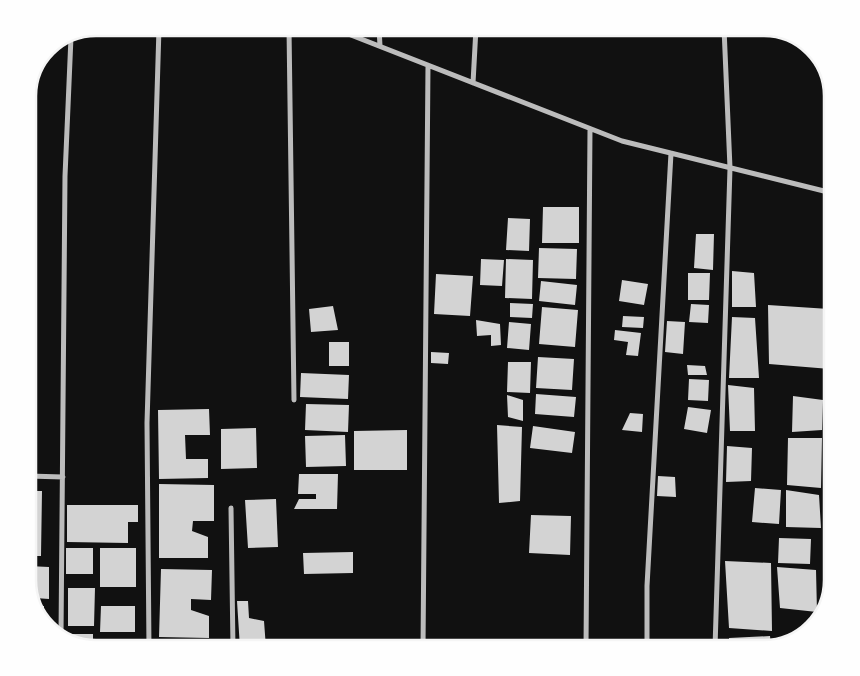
<svg xmlns="http://www.w3.org/2000/svg" width="860" height="676" viewBox="0 0 860 676" font-family="'Titillium Web',sans-serif">
	<style>
		.building { fill: #d3d3d3 }
		.lines { fill: none; stroke-linecap: round; stroke-linejoin: round }
		.minor { stroke: #bcbcbc; stroke-width: 5 }
		.rim { fill: none; stroke: #f5f5f5; stroke-width: 2.5 }
	</style>
	<rect width="100%" height="100%" fill="#111"/>
	<path class="building" d="M543,207h36v36h-37z
		M508,218l22,1 -1,32 -23,-1z
		M696,234h18l-1,36 -19,-2z
		M539,248l38,1 -1,30 -38,-1z
		M481,259l23,1 -2,26 -22,-1z
		M506,259l27,1 -1,39 -27,-1z
		M732,271l22,2 2,34h-24z
		M688,273h22l-1,27h-21z
		M436,274l37,2 -3,40 -36,-2z
		M622,280l26,4 -4,21 -25,-4z
		M541,281l36,4 -2,20 -36,-4z
		M510,303l23,1 -1,14 -22,-1z
		M691,304l18,1 -1,18 -19,-1z
		M768,305l61,4 1,60 -61,-5z
		M333,306l5,24 -27,2 -2,-23z
		M542,307l36,3 -3,37 -36,-3z
		M623,316l21,1 -1,11 -21,-1z
		M732,317l23,1 4,60h-30z
		M476,320l24,4 1,21 -10,1v-11l-14,1z
		M667,321l18,1 -2,32 -18,-2z
		M509,322l22,2 -2,26 -22,-2z
		M615,330l26,3 -3,23 -12,-1 2,-13 -14,-2z
		M329,342h20v24h-20z
		M431,352l18,1 -1,11 -17,-1z
		M538,357l36,2 -2,31 -36,-2z
		M508,362h23l-1,31 -23,-1z
		M687,365l18,1 2,9h-19z
		M301,373l48,2 -1,24 -48,-2z
		M689,379l20,1 -1,21 -20,-1z
		M728,385l26,3 1,43h-25z
		M536,394l40,3 -2,20 -39,-3z
		M507,395l16,5v21l-15,-4z
		M793,396l30,4 -1,30 -30,2z
		M306,404l43,1 -1,27 -43,-2z
		M688,407l23,3 -4,23 -23,-4z
		M209,409l1,26h-25l1,24h22v19l-49,1 -1,-69z
		M630,413l13,1 -1,18 -20,-2z
		M497,425l25,2 -2,74 -21,2z
		M533,426l42,6 -3,21 -42,-5z
		M256,428l1,40 -36,1v-40z
		M407,430v40h-53v-39z
		M345,435l1,31 -40,1 -1,-31z
		M788,438h34l-1,50 -34,-3z
		M727,446l25,2 -1,33 -25,1z
		M299,474h39l-1,35h-43l5,-10h17v-5h-18z
		M658,476l17,1 1,20 -19,-1z
		M159,484l55,1v36h-21l-1,10 16,6v21h-49z
		M755,488l26,2 -2,34 -27,-2z
		M786,490l33,5 2,33 -35,-1z
		M28,491h14l-1,65h-13z
		M276,499l2,48 -30,1 -3,-48z
		M67,505h71v17h-10v21l-61,-1z
		M531,515l40,1 -1,39 -41,-2z
		M779,538l32,1 -1,25 -32,-1z
		M66,548h27v26h-27z
		M100,548h36v39h-36z
		M353,552v21l-49,1 -1,-21z
		M725,561l46,2 1,68 -43,-3z
		M28,566l21,1v32l-14,-1 -7,-14z
		M777,567l39,3 1,42 -37,-4z
		M161,569l51,1 -1,30 -20,-1v11l18,6v22l-50,-1z
		M68,588h27l-1,38h-26z
		M237,601h11l1,17 15,3 2,27h-26z
		M38,606h6v11z
		M101,606h34v26h-35z
		M67,634h26v13l-26,-10z
		M770,636l1,9 -8,3h-34v-10z"/>
	<g class="lines">
		<path class="minor" d="M289,28l5,372
			M333,28l289,113 210,52
			M379,28l1,18
			M473,83l3,-55
			M28,476l35,1
			M231,508l2,140
			M61,635l4,-459 6,-139
			M149,648l-2,-225 12,-395
			M423,648l5,-583
			M586,648l4,-519
			M647,648v-62l24,-433
			M715,648l15,-480 -6,-140"/>
	</g>
	<path d="M0 0H860V676H0ZM96 36H764A60 60 0 0 1 824 96V580A60 60 0 0 1 764 640H96A60 60 0 0 1 36 580V96A60 60 0 0 1 96 36Z" fill="#fefefe" fill-rule="evenodd"/>
	<path class="rim" d="M96 36H764A60 60 0 0 1 824 96V580A60 60 0 0 1 764 640H96A60 60 0 0 1 36 580V96A60 60 0 0 1 96 36Z"/>
</svg>
